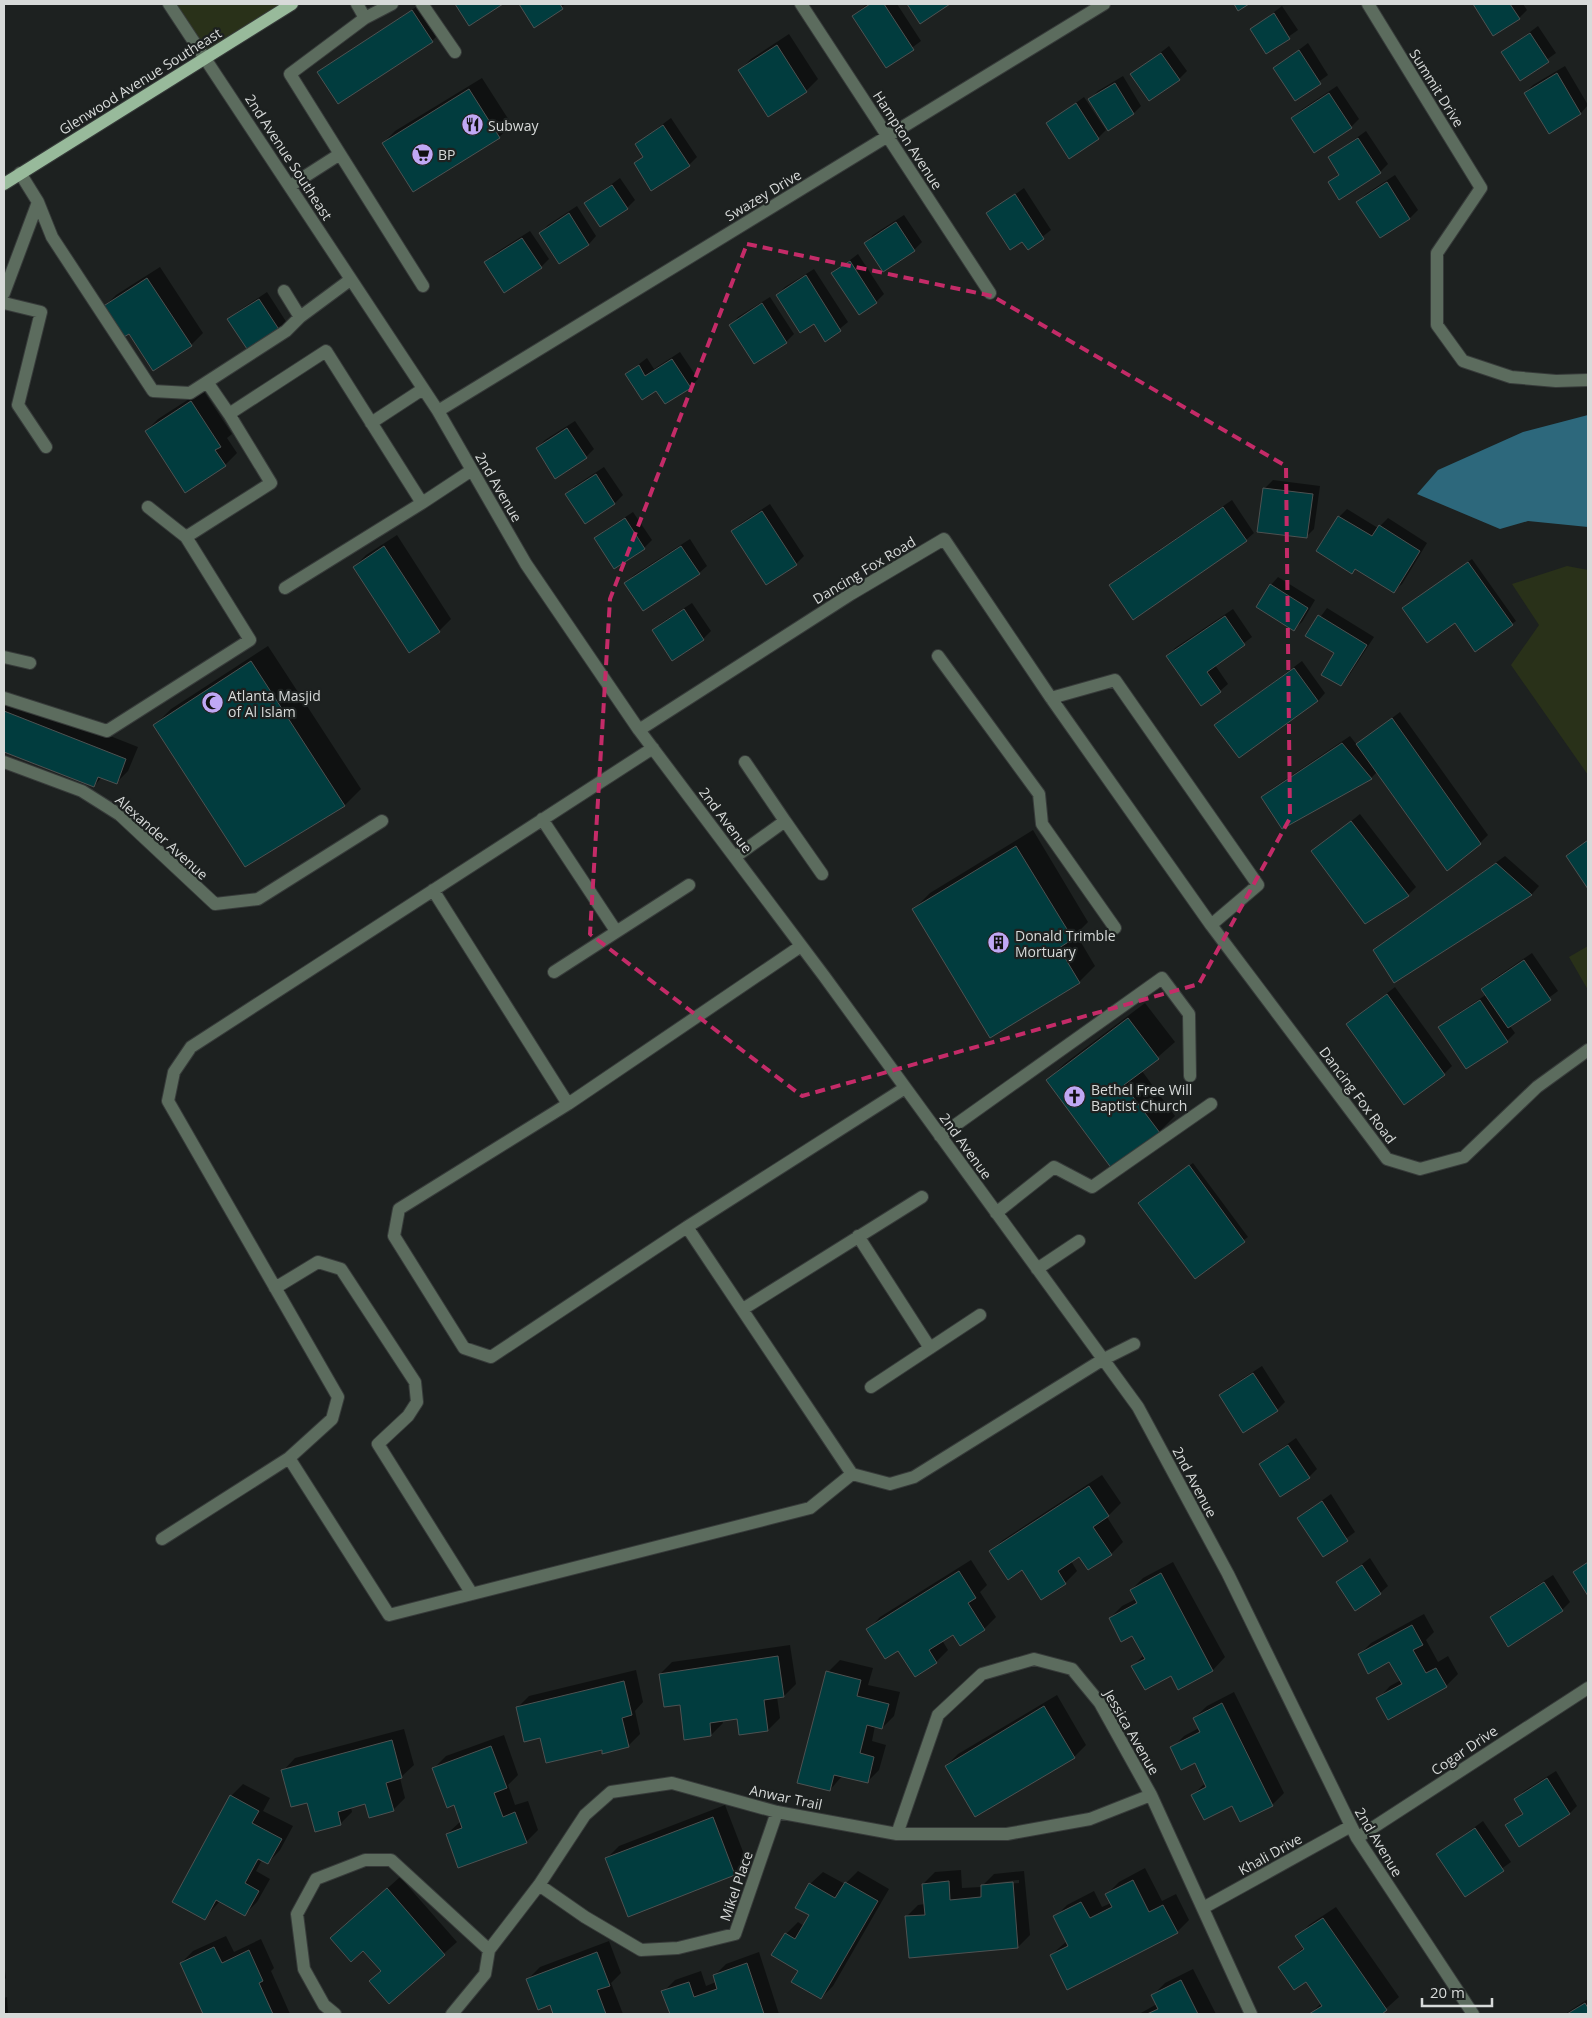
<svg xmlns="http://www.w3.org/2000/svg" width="1592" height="2018" viewBox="0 0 1592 2018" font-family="'Open Sans',sans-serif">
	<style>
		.green { fill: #293119 }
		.water { fill: #2d687c }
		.shadow { fill: #0007; fill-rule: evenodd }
		.building { fill: #013c3e; stroke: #4e5252 }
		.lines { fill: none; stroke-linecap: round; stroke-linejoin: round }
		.minor-casing { stroke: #373b3a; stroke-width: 14 }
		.major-casing { stroke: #373b3a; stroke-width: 14 }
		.minor { stroke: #5c6c5e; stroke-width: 12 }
		.major { stroke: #98ba9b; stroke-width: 12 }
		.marked { fill: none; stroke: #c42b68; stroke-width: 4; stroke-dasharray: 10 6; stroke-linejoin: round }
		.labels { text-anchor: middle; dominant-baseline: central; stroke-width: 4.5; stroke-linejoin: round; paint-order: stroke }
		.street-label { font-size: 14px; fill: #d7dad9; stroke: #1d2120 }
		.poi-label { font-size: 14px; fill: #d7dad9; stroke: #1d2120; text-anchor: start }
	</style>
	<rect width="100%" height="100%" fill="#1d2120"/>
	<path class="green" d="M173,4h116l-81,48z
		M1567,566l21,4v205l-77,-110 28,-40 -27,-41z
		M1588,946v44l-19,-33z"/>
	<path class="water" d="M1588,415v112l-60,-6 -28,8 -83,-35 21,-24 85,-38z"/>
	<path class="shadow" d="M520,4h46l-32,22z
		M867,4h30l24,37 -35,26 -33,-51z
		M1475,4h48l4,6 -8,8 -26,16z
		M1282,6l16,24 -31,22 -15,-23z
		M416,7l20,30 -4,4 -113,31z
		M1538,26l18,27 -36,26 -17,-27z
		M789,34l29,45 -12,12 -38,24 -29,-44 12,-12z
		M1308,43l20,32 -33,24 -20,-31z
		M1169,46l18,25 -8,8 -47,-4z
		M1565,66l23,39 -7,8 -32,19 -24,-39 8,-8z
		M1123,76l18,30 -7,7 -44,-14 8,-8z
		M482,78l30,47 -13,12 -116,6 12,-12z
		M1337,86l22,33 -8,8 -58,-9 8,-8z
		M1084,97l22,33 -8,8 -50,-15z
		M671,118l26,39 -8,8 -53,-1 7,-8 -7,-12z
		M1366,131l22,33 -8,8 -51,10 11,-9 -10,-16z
		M1395,175l23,35 -8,8 -30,19 -22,-35 8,-8z
		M620,178l15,22 -8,8 -41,-5z
		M1024,188l27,42 -23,18 -5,-8 -35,-26z
		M577,206l19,30 -7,8 -30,19 -19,-30 8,-8z
		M904,215l18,27 -8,8 -48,-7 7,-8z
		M530,231l19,28 -8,8 -55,-5 8,-8z
		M858,254l26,40 -8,8 -43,-29z
		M160,267l43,66 -12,12 -87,-38 12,-12z
		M814,269l34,53 -22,18 -12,-18 -37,-27 8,-8z
		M267,292l20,31 -8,8 -50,-12 8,-7z
		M770,297l24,37 -8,8 -31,20 -24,-37 7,-8z
		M680,352l18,27 -8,8 -33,2 -31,-15 21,-16 7,11z
		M203,390l29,44 -5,4 10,15 -12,12 -79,-34 12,-12z
		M575,421l19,28 -8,8 -49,-9 8,-8z
		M604,467l19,28 -8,8 -30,19 -18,-28 8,-8z
		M1273,480l47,6 -6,43 -8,8 -47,-6 6,-43z
		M1232,500l22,33 -8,7 -136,45 8,-7z
		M770,504l34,52 -8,8 -63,-33 7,-7z
		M1347,509l31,19 10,-10 39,25 -25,41 -8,7 -38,-23 -4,4 -34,-21 21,-34z
		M633,512l19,28 -8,8 -48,-9 8,-8z
		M397,535l54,84 -12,12 -85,-64 12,-12z
		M690,539l17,27 -8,7 -73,10 8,-8z
		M1472,559l44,62 -4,3 -104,-19z
		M1278,577l37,23 -13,22 -8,7 -23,-44z
		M692,603l19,28 -8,8 -49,-8 7,-8z
		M1327,608l47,29 -26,40 -7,8 -5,-32 -29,-18z
		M1233,609l19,28 -37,28 13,19 -8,7 -52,-35 7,-8z
		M268,646l93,143 -16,16 -99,61 -91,-141 16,-16z
		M1302,661l23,32 -7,8 -102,24z
		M9,696l129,51 -10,24 -12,12 -14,-6 -8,9 -90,-36v-49z
		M1400,712l88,123 -8,8 -102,-72 -7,7 -109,20 8,-8 80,-54 7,9z
		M1360,814l56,73 -8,8 -43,28 -52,-71z
		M1033,830l55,92 -12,12 19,32 -16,16 -166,-72 17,-17z
		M1588,839v47l-21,-30z
		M1505,856l34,30 -7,8 -137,87 -20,-31z
		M1532,953l26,38 -48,35 5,7 -8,8 -67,-14 8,-7 39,-26 -4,-5 8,-8z
		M1395,987l57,79 -8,8 -97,-50z
		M1145,1003l30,39 -33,29 33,45 -16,16 -111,-52 16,-16z
		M1193,1163l55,74 -53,40 -51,-78z
		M1262,1366l23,36 -8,8 -34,22 -23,-36 8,-8z
		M1296,1438l21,31 -8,8 -49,-13z
		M1102,1475l19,28 -14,14 16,25 -12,12 -31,1 -9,6 6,10 -12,12 -43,-14 -32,-17 13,-12z
		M1331,1494l24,38 -32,24 -25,-38z
		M1370,1558l18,28 -8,7 -43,-10z
		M971,1560l16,25 -7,7 16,25 -12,12 -24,15 -6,-11 -12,7 6,10 -12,12 -37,-13 -31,-19 12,-13z
		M1588,1561v33l-14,-22z
		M1173,1562l52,95 -12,13 -35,18 -7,-14 -38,-8 11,-11 -11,-21 -23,-16 12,-12 14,-7 -5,-9 12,-12z
		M1553,1575l17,27 -8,8 -53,35 -18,-27 8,-8z
		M1424,1614l10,18 -8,8 12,22 10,-6 10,18 -12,12 -68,13 12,-13 11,-6 -11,-20 -31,-5 12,-12z
		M790,1645l6,39 -12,12 -7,1 3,21 -12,12 -30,-12 -16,2 1,3 -12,12 -51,-61 12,-12z
		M840,1660l33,8 -5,17 32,7 -6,24 -12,12 -7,-2 -3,15 14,4 -7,25 -12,12 -25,-6 -12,14 -2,-118z
		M636,1670l7,32 -8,9 5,23 -12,12 -25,2 -62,-12 -24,-28 12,-12z
		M1234,1692l50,101 -12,12 -39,-1 -40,-9 12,-12 -10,-22 -23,-13 12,-12 15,-8 -5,-10 13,-12z
		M1057,1695l29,50 -12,12 -128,9 12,-12z
		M404,1729l10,36 -14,13 5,20 -12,12 -27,-7 -15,4 1,5 -12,12 -32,-23 -25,-30 12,-13z
		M504,1735l14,40 -10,10 7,20 13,-4 10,29 -12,12 -79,-8 14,-13 -6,-17 -21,-36 12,-12z
		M1556,1771l21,35 -8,8 -62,11 17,-13 -8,-13 8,-8z
		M243,1784l27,14 -7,13 30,15 -13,24 -12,13 -6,-3 -6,11 14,8 -13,23 -12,12 -25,-13 -15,17 26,-122z
		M725,1805l22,57 -12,12 -128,-16 12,-12z
		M1483,1821l28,41 -46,33 -27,-41z
		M1145,1868l17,33 14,-7 13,26 -12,12 -126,23 16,-14 -12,-24 12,-12 27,-14 8,16 9,-4 -4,-9 12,-12z
		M961,1870l1,18 19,-1 13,-13 30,-3 6,64 -12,12 -112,-30 12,-12 7,-1 -2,-20 12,-12zM1019,1880v3l-26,2v-2z
		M858,1871l31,18 -56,97 -12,12 -21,-28 -14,-36 12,-12 6,4 6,-11 -13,-8 13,-23 13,-12 22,12z
		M400,1877l57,65 -68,60 -7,-32 -19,-21 -31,-11z
		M1336,1907l63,90 -19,17h-69l10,-11 -15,-23 -26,-13 24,-20 -7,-10 12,-12z
		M226,1936l8,16 27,-13 13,29 -3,3 19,43h-86l-23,-51 12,-12z
		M609,1941l12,32 -10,10 12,31h-69l-4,-11 -22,-24 12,-12z
		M759,1952l20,62h-108l-8,-22 12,-12 26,-9 5,15 10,-4 -2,-6 12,-12z
		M4,1965l2,13 -2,2z
		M1193,1969l23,45h-77l18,-10 -4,-9 12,-12z
		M7,1997l1,17h-4v-16z
		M1588,1999v15h-22l2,-2z"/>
	<path class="building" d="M455,4h48l-34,22z
		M519,4h41l3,5 -29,19z
		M870,4h14l30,46 -28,18 -34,-52z
		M907,4h43l-30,20z
		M1234,4h15l-11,7z
		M1473,4h37l10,15 -27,17z
		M412,10l21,32 -95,62 -21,-32z
		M1274,13l16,26 -24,15 -16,-25z
		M1530,33l19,29 -29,19 -19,-29z
		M777,45l30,47 -39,25 -30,-47z
		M1299,50l22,34 -26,17 -22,-33z
		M1161,53l19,27 -31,21 -19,-27z
		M1557,73l24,41 -32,20 -25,-41z
		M1115,83l19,31 -26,17 -20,-32z
		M469,89l31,49 -87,54 -31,-49z
		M1329,93l23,35 -38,25 -23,-35z
		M1076,103l23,36 -30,20 -23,-36z
		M663,125l27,41 -39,25 -17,-28 9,-6 -8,-13z
		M1358,138l23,35 -42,27 -11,-18 11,-7 -11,-18z
		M1387,182l23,37 -30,19 -24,-36z
		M612,185l16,24 -28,18 -16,-24z
		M1015,194l29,45 -16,11 -6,-8 -12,8 -24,-37z
		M569,213l20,32 -30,19 -20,-31z
		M896,222l19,29 -32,21 -19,-29z
		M522,238l20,30 -38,25 -20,-31z
		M850,261l27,42 -18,12 -28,-42z
		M806,275l35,56 -16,11 -11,-18 -14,9 -24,-38z
		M147,278l45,68 -39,25 -24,-37 -7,4 -20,-31z
		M259,299l21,32 -31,21 -22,-33z
		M762,303l25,40 -33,21 -25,-39z
		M672,359l19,29 -26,16 -9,-13 -14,9 -17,-26 14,-9 6,11z
		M191,401l30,46 -6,3 11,16 -41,27 -40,-62z
		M567,428l20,30 -32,21 -19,-31z
		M596,474l19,30 -30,20 -20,-30z
		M1263,488l50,6 -6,44 -50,-6z
		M1223,507l24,34 -114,79 -24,-35z
		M762,511l35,54 -31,20 -35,-54z
		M1338,516l34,20 7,-11 41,26 -26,42 -39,-24 -3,5 -36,-23z
		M625,518l20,31 -31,20 -20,-31z
		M384,546l56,86 -31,21 -56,-86z
		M681,546l19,28 -57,37 -19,-28z
		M1468,562l45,63 -38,27 -20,-29 -28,20 -25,-35z
		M1270,584l38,24 -14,23 -38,-24z
		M684,609l20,31 -32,21 -20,-31z
		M1318,615l49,30 -26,41 -20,-11 13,-22 -29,-17z
		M1225,616l20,29 -38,27 14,20 -20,14 -35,-50z
		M251,661l94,145 -100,61 -92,-142z
		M1294,668l24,33 -79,57 -25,-33z
		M4,711l122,48 -9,25 -19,-7 -4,10 -90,-35z
		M1392,718l89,126 -34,27 -91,-127z
		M1342,743l30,36 -90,50 -21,-32z
		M1351,821l58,75 -44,28 -54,-73z
		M1588,840v49l-22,-33z
		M1016,846l57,93 -14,9 21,35 -90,55 -78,-129z
		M1496,863l36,32 -138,88 -21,-33z
		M1524,960l27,40 -43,28 -27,-39z
		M1387,994l58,81 -41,30 -58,-81z
		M1480,1000l28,42 -42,27 -28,-42z
		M1128,1018l31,41 -35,26 36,48 -48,36 -66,-89z
		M1189,1165l56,77 -50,37 -57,-76z
		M1253,1373l25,38 -35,22 -24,-38z
		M1288,1445l22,33 -30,19 -21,-33z
		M1089,1486l20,30 -16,11 19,28 -24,15 -9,-13 -21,14 8,13 -25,16 -19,-30 -14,10 -19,-29z
		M1322,1501l26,40 -25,16 -26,-39z
		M1588,1562v34l-15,-24z
		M1362,1565l19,29 -26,17 -19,-29z
		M959,1571l17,27 -8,5 17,27 -25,16 -7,-11 -24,15 8,13 -22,14 -17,-26 -13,8 -19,-30z
		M1161,1573l52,98 -35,19 -7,-14 -26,14 -14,-24 14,-7 -13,-23 -11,6 -12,-24 28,-15 -7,-13z
		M1544,1582l19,29 -55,36 -18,-30z
		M1412,1625l11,20 -10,5 13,23 10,-5 11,19 -59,33 -12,-22 26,-14 -13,-22 -21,12 -10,-20z
		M778,1656l6,41 -20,3 4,31 -29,4 -2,-16 -27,4 1,13 -27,4 -4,-35 -16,2 -5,-33z
		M826,1671l35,9 -4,16 32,8 -7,25 -15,-4 -7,28 14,4 -6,26 -34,-8 -4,16 -33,-8z
		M624,1681l8,34 -10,3 7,29 -27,7v-4l-56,13 -6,-25 -16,4 -8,-35z
		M1222,1703l51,103 -33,16 -8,-16 -28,14 -13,-25 15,-8 -11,-24 -14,7 -11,-23 30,-15 -7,-14z
		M1044,1706l31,52 -100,59 -30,-51z
		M392,1740l10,38 -16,5 8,28 -25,7 -4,-14 -27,8 3,13 -26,7 -8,-29 -16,4 -10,-37z
		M491,1746l16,42 -13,5 9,24 12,-5 12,31 -69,25 -12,-34 16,-6 -8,-23 -7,3 -15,-40z
		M1547,1778l23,36 -51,33 -14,-22 18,-11 -9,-15z
		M230,1795l29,16 -7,12 30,16 -14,25 -10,-5 -13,24 14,8 -14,25 -29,-16 -11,20 -33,-18z
		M713,1817l22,58 -107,42 -23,-59z
		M1475,1828l29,43 -39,26 -29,-43z
		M1133,1880l16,32 14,-7 15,28 -111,57 -17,-35 18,-9 -15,-30 28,-14 9,16 22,-11 -7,-13z
		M949,1881l1,19 31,-3v-12l32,-3 5,66 -109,10 -4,-42 20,-1 -3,-31z
		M845,1882l33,19 -57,98 -30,-17 7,-11 -27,-16 14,-22 10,6 14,-24 -14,-7 14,-25 26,15z
		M387,1888l58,67 -56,49 -20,-23 12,-10 -18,-20 -12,11 -21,-24z
		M1323,1918l64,92 -5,4h-73l13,-8 -16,-24 -12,8 -16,-23 26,-18 -9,-13z
		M214,1947l8,16 27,-13 14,31 -4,2 14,31h-70l-23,-51z
		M597,1952l13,34 -13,4 9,24h-53l-3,-9 -12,5 -12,-31z
		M747,1963l17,51h-94l-9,-23 28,-9 5,15 23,-8 -4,-14z
		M1181,1980l17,34h-51l11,-5 -7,-14z
		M1585,2003l3,5v6h-21z"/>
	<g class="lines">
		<defs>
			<path id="minor" d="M169,4l269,407 88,153 113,166 185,246 314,431 90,167 129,264 116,176
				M422,4l33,48
				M801,4l189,289
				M1368,4l113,184 -44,65v72l26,36 48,16 45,4 32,-1
				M365,18l27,-14
				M340,154l-50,-80 75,-56 -8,-14
				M290,186l50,-32 83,132
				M38,202l14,35 101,154 37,2 96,-62 14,-14 50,-37
				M284,291l16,26
				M4,293l34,-91 -18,-29
				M4,303l37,9 -23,93 28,42
				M207,382l22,32 97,-63 96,152 50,-33
				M438,411l666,-407
				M371,423l52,-34
				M186,537l85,-54 -42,-69
				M285,588l137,-85
				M938,656l101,138 3,30 73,104
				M4,657l26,6
				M4,698l103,33 143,-91 -64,-103 -38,-30
				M1051,698l64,-18 143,205 -47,40
				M639,730l212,-136 93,-55 107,159 160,227 176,234 33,10 44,-12 73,-70 51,-37
				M653,748l-462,299 -17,25 -6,29 170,296 -6,22 -43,39 100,157 421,-107 42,-34
				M4,762l78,29 38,24 95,89 43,-5 124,-78
				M542,819l74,112
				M785,821l37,53
				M735,857l50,-36 -40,-59
				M433,890l135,214 233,-158
				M554,972l135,-87
				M905,1088l-218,139 165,247 38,10 24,-7 188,-117 32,-16
				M568,1104l-169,105 -5,27 70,112 27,9 196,-130
				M940,1136l222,-158 27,36 1,62
				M996,1213l58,-46 38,20 119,-83
				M858,1236l72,112
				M1037,1269l42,-28
				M275,1288l43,-26 23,7 74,113 2,20 -9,14 -30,28 94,150
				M743,1309l179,-112
				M871,1387l109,-72
				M162,1539l127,-81
				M897,1834l41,-119 44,-41 52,-15 38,10 28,34 51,92 100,219
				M1357,1838l231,-150
				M539,1885l46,32 56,33 37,-2 57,-14 42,-122
				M1203,1908l148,-82
				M335,2014l-11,-9 -20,-36 -7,-55 19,-35 49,-19h26l98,90
				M452,2014l33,-40 4,-24 50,-65 46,-70 26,-23 61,-9 105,29 120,22h110l83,-15 61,-24"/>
			<path id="major" d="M4,184l288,-180"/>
		</defs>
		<use href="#minor" class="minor-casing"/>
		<use href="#major" class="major-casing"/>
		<use href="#minor" class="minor"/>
		<use href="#major" class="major"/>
	</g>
	<path class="marked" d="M747,244l245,52 294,170 4,352 -91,166 -397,112 -212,-162 20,-335z"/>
	<defs>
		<symbol id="restaurant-disc" viewBox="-11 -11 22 22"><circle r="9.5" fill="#c0a8f4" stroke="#1d2120"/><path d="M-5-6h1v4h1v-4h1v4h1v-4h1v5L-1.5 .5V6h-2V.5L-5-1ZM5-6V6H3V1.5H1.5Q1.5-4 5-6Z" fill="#111"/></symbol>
		<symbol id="supermarket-disc" viewBox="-11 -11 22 22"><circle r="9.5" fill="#c0a8f4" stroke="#1d2120"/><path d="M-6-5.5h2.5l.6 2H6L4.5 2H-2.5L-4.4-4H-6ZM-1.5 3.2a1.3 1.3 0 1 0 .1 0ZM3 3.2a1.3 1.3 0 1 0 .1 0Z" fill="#111"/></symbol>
		<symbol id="mosque-disc" viewBox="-11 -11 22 22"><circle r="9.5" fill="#c0a8f4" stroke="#1d2120"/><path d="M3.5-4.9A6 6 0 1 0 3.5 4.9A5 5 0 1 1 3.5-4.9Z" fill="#111"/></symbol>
		<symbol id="building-disc" viewBox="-11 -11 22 22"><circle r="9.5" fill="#c0a8f4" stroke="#1d2120"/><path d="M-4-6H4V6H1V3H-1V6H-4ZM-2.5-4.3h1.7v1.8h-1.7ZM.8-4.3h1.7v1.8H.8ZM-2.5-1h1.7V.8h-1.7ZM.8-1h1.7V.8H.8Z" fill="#111"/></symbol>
		<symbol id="church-disc" viewBox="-11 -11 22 22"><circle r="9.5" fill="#c0a8f4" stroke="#1d2120"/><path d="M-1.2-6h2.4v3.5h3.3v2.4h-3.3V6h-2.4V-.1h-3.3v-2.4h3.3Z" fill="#111"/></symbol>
	</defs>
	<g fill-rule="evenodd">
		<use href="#restaurant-disc" x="460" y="112" width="25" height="25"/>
		<use href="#supermarket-disc" x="410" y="142" width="25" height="25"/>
		<use href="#mosque-disc" x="200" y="690" width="25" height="25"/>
		<use href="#building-disc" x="986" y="930" width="25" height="25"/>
		<use href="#church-disc" x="1062" y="1084" width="25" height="25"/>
	</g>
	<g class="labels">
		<g class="street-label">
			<text transform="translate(140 81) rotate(-32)">Glenwood Avenue Southeast</text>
			<text transform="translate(1437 88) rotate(58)">Summit Drive</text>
			<text transform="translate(908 140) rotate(57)">Hampton Avenue</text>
			<text transform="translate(289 157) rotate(57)">2nd Avenue Southeast</text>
			<text transform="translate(763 195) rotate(-31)">Swazey Drive</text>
			<text transform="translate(499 487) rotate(60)">2nd Avenue</text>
			<text transform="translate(864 570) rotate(-31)">Dancing Fox Road</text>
			<text transform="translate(726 820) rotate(53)">2nd Avenue</text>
			<text transform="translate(162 837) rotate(42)">Alexander Avenue</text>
			<text transform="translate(1358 1095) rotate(53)">Dancing Fox Road</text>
			<text transform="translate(966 1146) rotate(54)">2nd Avenue</text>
			<text transform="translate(1195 1482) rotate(62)">2nd Avenue</text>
			<text transform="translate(1132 1732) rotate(60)">Jessica Avenue</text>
			<text transform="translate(1464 1750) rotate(-34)">Cogar Drive</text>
			<text transform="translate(786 1797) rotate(12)">Anwar Trail</text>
			<text transform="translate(1379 1842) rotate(59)">2nd Avenue</text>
			<text transform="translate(1270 1854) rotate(-29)">Khali Drive</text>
			<text transform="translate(736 1886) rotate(-71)">Mikel Place</text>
		</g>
		<g class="poi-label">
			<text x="488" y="125">Subway</text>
			<text x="438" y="154">BP</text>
			<text x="228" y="695">Atlanta Masjid<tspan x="228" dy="16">of Al Islam</tspan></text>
			<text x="1015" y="935">Donald Trimble<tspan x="1015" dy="16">Mortuary</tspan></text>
			<text x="1091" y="1089">Bethel Free Will<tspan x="1091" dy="16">Baptist Church</tspan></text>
		</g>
	</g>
	<rect width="1592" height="2018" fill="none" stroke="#d7dad9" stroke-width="10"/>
	<path d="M1422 1998v8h70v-8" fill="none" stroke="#d7dad9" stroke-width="2.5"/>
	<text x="1430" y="1998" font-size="15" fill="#d7dad9" stroke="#1d2120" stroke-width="4" paint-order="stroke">20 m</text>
</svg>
